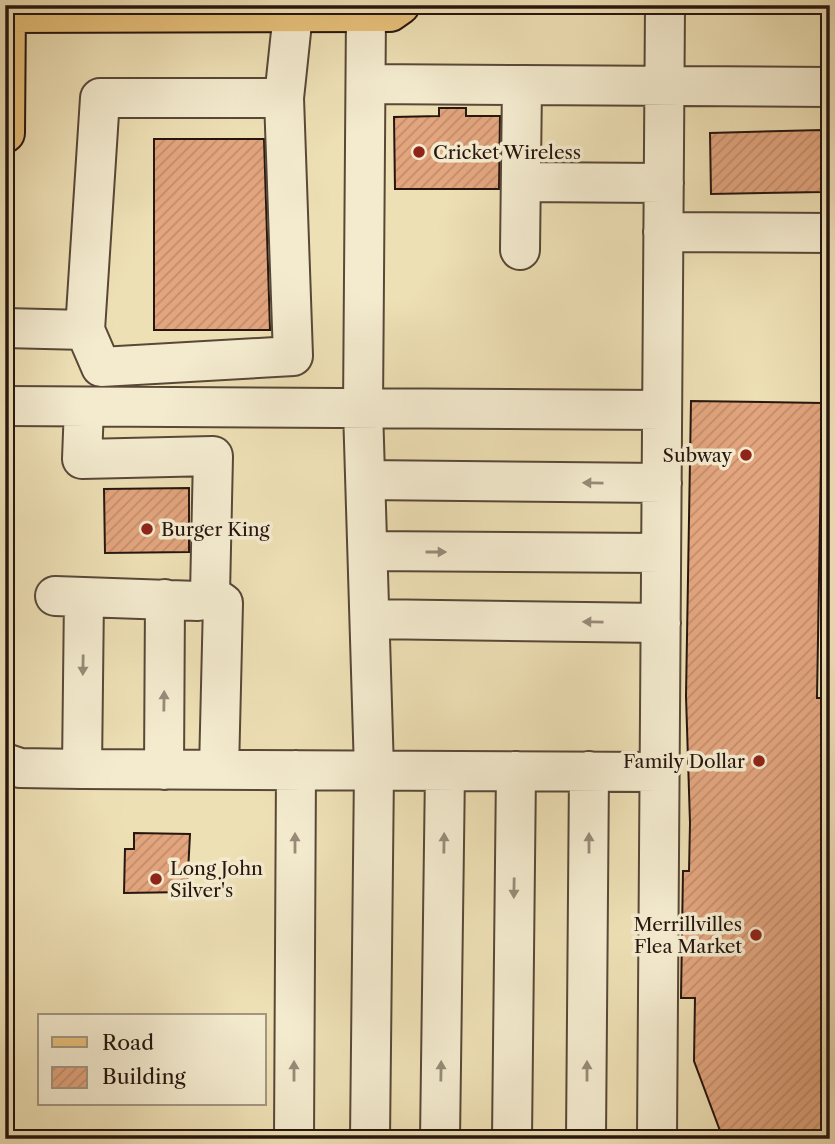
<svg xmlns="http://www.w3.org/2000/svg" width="835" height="1144" viewBox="0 0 835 1144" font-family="'Libre Caslon Text',serif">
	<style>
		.building { fill: url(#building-hatch); stroke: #26160f; stroke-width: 2 }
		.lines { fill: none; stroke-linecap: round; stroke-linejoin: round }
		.minor-casing { stroke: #584838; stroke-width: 42 }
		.major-casing { stroke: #26160f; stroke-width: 42 }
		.minor { stroke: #f4ebcf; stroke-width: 38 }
		.major { stroke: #e7c07a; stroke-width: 38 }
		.oneway { fill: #978b79 }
		.poi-dot { fill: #8f2418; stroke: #f4ebcf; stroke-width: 2.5 }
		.labels { text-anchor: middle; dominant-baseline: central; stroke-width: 7; stroke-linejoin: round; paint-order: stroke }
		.poi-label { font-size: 19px; fill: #26160f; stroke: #f4ebcf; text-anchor: start }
	</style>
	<defs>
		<pattern id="building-hatch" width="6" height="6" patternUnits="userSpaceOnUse" patternTransform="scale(1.75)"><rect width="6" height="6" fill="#e2a57e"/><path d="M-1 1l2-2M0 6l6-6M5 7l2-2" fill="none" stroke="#c28d6c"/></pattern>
	</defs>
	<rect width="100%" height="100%" fill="#eee0b5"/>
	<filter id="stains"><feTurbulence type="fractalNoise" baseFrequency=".00286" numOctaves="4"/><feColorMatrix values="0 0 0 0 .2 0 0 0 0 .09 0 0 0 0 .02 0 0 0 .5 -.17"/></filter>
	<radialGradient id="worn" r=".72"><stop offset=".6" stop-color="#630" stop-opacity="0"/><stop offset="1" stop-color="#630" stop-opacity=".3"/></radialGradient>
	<path class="building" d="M439,108h27v8h34l-1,73h-104l-1,-72 45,-1z
		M821,130l1,62 -111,2 -1,-61z
		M154,139h110l6,191h-116z
		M691,401l131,2 -5,295h13v439l-108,-1 -28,-75 1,-63h-14l2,-127h6l1,-48 -4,-127z
		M189,488v64l-84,1 -1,-64z
		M134,833l56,1 -3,58 -63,1 1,-44h9z"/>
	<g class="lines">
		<defs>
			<path id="minor" d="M366,13l-3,396 11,361 -4,369
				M366,84l156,1 -2,165
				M522,85l308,2
				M521,182l143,1
				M663,232l167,1
				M5,328l80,2 15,-232h184l9,-85
				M85,330l16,37 192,-11 -9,-258
				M5,406l657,4
				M366,480l296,3
				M368,551l293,2
				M210,594l13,9 -4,167
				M55,596l143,5 12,-7 3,-138 -131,3 2,-52
				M370,619l291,4
				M5,763l15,5 62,1 578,3
				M82,769l2,-172
				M164,770l1,-171
				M294,1139l2,-369
				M440,1139l5,-368
				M512,1139l4,-368
				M586,1139l3,-368
				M657,1139l8,-1134"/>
			<path id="major" d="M5,13l385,-1 10,-7
				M5,133l1,-128"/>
		</defs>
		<use href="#minor" class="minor-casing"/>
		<use href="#major" class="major-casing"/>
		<use href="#minor" class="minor"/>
		<use href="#major" class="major"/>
	</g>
	<defs><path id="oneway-solid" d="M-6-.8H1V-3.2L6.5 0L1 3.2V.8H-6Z" transform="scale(1.75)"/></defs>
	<g class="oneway">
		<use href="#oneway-solid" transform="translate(593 483) rotate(-179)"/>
		<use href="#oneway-solid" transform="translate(436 552)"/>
		<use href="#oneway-solid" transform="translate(593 622) rotate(-179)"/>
		<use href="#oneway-solid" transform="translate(83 665) rotate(91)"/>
		<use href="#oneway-solid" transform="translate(164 701) rotate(-89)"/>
		<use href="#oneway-solid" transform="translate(295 843) rotate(-90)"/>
		<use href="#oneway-solid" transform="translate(444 843) rotate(-89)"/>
		<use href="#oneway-solid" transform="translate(589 843) rotate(-90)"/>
		<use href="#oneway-solid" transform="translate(514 888) rotate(91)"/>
		<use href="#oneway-solid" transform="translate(294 1071) rotate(-90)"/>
		<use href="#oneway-solid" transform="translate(441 1071) rotate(-89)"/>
		<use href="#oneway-solid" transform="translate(587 1071) rotate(-90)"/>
	</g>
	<g class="poi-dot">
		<circle cx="419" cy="152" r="7"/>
		<circle cx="746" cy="455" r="7"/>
		<circle cx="147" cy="529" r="7"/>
		<circle cx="759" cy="761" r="7"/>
		<circle cx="156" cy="879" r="7"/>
		<circle cx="756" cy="935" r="7"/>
	</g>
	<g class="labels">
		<g class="poi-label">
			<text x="433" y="152">Cricket Wireless</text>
			<text x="732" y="455" text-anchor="end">Subway</text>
			<text x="161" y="529">Burger King</text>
			<text x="745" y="761" text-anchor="end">Family Dollar</text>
			<text x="170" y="868">Long John<tspan x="170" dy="22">Silver's</tspan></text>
			<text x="742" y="924" text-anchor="end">Merrillvilles<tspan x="742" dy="22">Flea Market</tspan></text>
		</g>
	</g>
	<rect width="835" height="1144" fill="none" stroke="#eee0b5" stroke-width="28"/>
	<rect x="7" y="7" width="821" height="1130" fill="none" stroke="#26160f" stroke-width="3.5"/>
	<rect x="14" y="14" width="807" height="1116" fill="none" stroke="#26160f" stroke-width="2"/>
	<rect x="38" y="1014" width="228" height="91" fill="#f4ebcf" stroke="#a29682" stroke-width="2"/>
	<rect x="52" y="1037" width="35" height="10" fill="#e7c07a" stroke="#a29682" stroke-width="2"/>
	<text x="102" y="1050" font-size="21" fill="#26160f">Road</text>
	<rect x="52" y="1067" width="35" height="21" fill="url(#building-hatch)" stroke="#a29682" stroke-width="2"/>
	<text x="102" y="1084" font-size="21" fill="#26160f">Building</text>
	<rect width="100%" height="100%" filter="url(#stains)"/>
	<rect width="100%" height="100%" fill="url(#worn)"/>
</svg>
